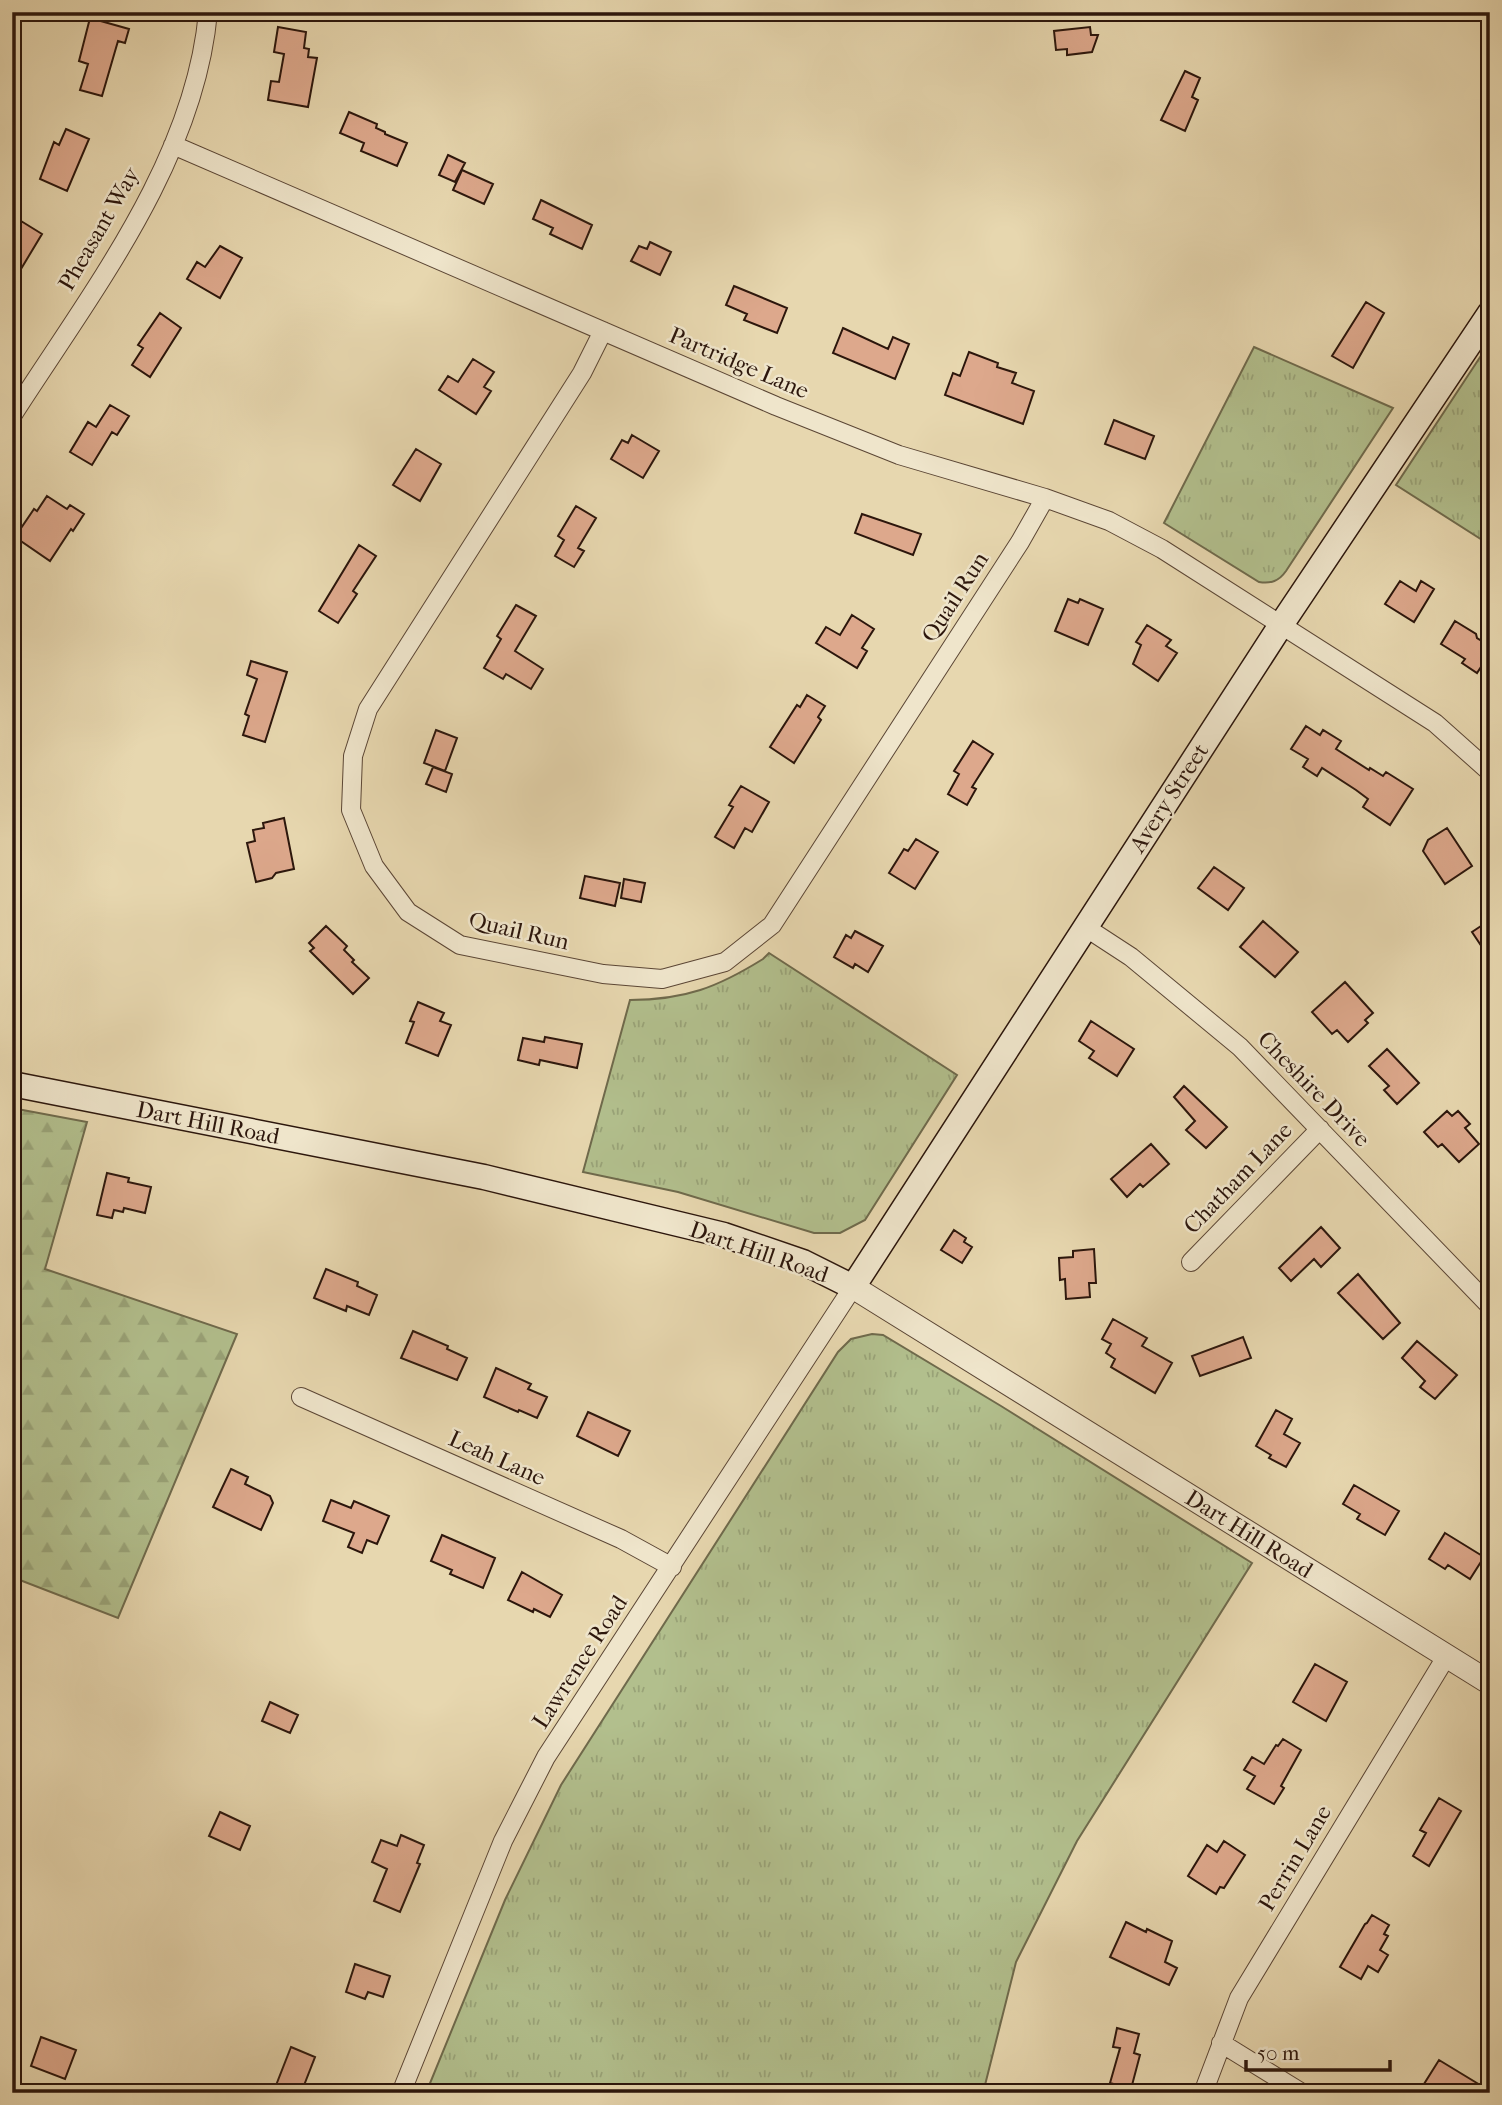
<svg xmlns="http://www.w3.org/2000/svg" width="1502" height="2105" viewBox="0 0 1502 2105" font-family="'IM FELL French Canon',serif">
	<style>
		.grass { fill: url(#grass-tufts); stroke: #6f6a4c; stroke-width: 2 }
		.forest { fill: url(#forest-firs); stroke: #6f6a4c; stroke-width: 2 }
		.building { fill: #dda88c; stroke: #2c160c; stroke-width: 2 }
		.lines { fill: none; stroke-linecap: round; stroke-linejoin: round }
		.minor-casing { stroke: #5b4635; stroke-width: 20 }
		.tertiary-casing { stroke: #5b4635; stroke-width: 25 }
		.secondary-casing { stroke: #2c160c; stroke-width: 27 }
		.minor { stroke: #efe5cb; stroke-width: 18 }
		.tertiary { stroke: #efe5cb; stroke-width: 23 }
		.secondary { stroke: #efe5cb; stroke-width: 24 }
		.labels { text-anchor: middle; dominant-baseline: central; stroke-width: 5; stroke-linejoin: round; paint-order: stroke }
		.street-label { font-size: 23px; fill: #2c160c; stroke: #efe5cb }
	</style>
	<defs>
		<pattern id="grass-tufts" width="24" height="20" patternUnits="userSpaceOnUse" patternTransform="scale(1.75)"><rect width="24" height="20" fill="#b2bf8d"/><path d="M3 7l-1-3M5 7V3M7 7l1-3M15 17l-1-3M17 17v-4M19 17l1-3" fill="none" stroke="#99a378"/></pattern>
		<pattern id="forest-firs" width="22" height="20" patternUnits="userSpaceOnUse" patternTransform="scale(1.75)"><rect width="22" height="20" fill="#b2bf8d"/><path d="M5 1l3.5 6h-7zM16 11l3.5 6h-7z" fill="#99a378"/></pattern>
	</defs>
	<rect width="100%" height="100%" fill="#e7d7af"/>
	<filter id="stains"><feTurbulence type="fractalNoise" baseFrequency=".00286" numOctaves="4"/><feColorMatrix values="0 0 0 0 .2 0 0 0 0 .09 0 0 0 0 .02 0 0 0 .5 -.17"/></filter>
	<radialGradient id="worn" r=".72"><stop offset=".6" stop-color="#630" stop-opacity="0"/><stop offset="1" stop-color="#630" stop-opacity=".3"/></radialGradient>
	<path class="grass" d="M1490,342v203l-94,-60z
		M1254,347l139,61 -107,163c-7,10 -15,13 -27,11l-95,-59z
		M769,953l188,122 -92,145 -25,13h-26l-136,-41 -95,-20 47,-172c55,0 88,-13 133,-41z
		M872,1334l11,1 118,71 251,157 -175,278 -61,121 -33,131h-557l79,-193 56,-115 277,-433 13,-13z"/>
	<path class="forest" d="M12,1108l75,14 -42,147 192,65 -119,284 -106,-41z"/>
	<path class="building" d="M90,18l39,11 -4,14 -7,-2 -16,55 -22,-6 8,-26 -9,-3z
		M278,27l28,5 -2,16 5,1 -1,8 9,1 -9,49 -40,-7 3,-19 8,1 5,-28 -10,-2z
		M1090,27l1,8h7l-6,17 -25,3v-6l-11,1 -2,-19z
		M1185,71l15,7 -8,19 6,3 -13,31 -24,-11z
		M349,112l28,12 -1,4 9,4v2l22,9 -10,23 -36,-15 3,-8 -24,-10z
		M66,129l23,10 -22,52 -27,-12 14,-37 5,3z
		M448,155l17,8 -10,19 -16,-7z
		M462,170l31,14 -9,20 -31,-14z
		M541,200l51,25 -10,24 -32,-15 3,-6 -20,-9z
		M21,221l21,13 -30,50v-49z
		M650,242l21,10 -11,23 -29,-14 8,-15 8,3z
		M220,246l22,12 -22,40 -33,-19 10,-17 8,5z
		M734,286l53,22 -10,25 -33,-13 3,-6 -21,-9z
		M1366,302l18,11 -31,55 -21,-12z
		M160,313l21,15 -31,49 -18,-12 11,-17 -5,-3z
		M843,328l45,21 5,-12 16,7 -14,35 -62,-26z
		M969,352l29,11 -1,4 19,6 -4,10 22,8 -11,33 -78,-29 8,-22 7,3z
		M473,359l21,13 -10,15 7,4 -15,23 -37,-24 9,-14 10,6z
		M110,405l19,11 -12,19 -5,-3 -20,33 -22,-13 18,-30 8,5z
		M1114,420l40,16 -9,23 -40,-15z
		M632,435l27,16 -16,27 -32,-19 11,-19 6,3z
		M416,449l25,15 -21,37 -27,-16z
		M47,496l20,13 3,-4 14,9 -11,17 -2,-2 -21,32 -35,-24 19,-28 3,2z
		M576,506l20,12 -18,30 6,3 -10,16 -19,-11 9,-16 -6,-4z
		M862,514l59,20 -8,21 -58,-22z
		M359,545l17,11 -23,35 4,3 -19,29 -19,-12z
		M1400,581l16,10 5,-10 13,8 -20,33 -29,-18z
		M1068,599l10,4 2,-4 23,10 -15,36 -33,-14z
		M516,605l20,11 -21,35 28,18 -12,20 -25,-15 -3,5 -19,-11 17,-29 -4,-3z
		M852,615l22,14 -12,19 5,3 -10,17 -41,-25 10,-16 14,8z
		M1455,621l21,13 1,4 13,8v7l-13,20 -15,-10 3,-4 -24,-15z
		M1147,625l24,15 -5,6 11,7 -19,28 -25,-17 8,-19 -5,-3z
		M251,661l36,11 -22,70 -22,-7 6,-19 -4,-2 12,-35 -10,-4z
		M807,695l18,11 -7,11 3,3 -27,43 -24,-16 27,-42 3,2z
		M1306,726l14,9 3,-5 18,11 -5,8 33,21 1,-2 13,8 3,-4 27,17 -23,36 -27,-18 5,-8 -12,-9 -34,-22 -5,8 -14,-9 5,-8 -17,-10z
		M436,730l21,8 -12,33 -21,-8z
		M973,741l20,13 -21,33 4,2 -9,16 -19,-11 11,-20 -5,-3z
		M433,767l19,7 -6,18 -20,-8z
		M741,786l28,16 -17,30 -7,-4 -11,20 -19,-11 18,-30 -4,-2z
		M284,818l10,51 -18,4 -4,5 -16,4 -9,-39 8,-2 -2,-11 11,-2 -1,-5z
		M1447,828l25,38 -27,18 -22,-33 5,-11z
		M916,839l22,13 -23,37 -26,-16 15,-24 4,2z
		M1214,867l30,21 -16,22 -30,-22z
		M585,876l35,7 -5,23 -35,-8z
		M624,879l21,4 -4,19 -20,-4z
		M1490,920v39l-18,-27z
		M1263,921l35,31 -23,25 -35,-30z
		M326,926l21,20 -3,4 10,10 -2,2 17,16 -16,16 -43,-43 4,-3 -5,-5z
		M855,931l28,15 -15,26 -13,-8 -2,4 -19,-11 12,-22 5,3z
		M1345,982l28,31 -8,7 3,3 -20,19 -11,-12 -5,4 -20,-22z
		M418,1002l26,11 -4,8 11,4 -13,31 -32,-13 8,-21 -4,-1z
		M1091,1021l43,28 -17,27 -28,-18 5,-7 -15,-10z
		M545,1037l37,7 -5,24 -37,-8 -1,5 -21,-5 5,-22 21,4z
		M1387,1049l32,34 -22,21 -13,-14 5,-4 -20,-20z
		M1184,1086l43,41 -21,21 -20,-18 9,-9 -21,-24z
		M1447,1111l5,5 6,-5 12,13 -5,4 14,16 -20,18 -17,-18 -4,3 -14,-15z
		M1151,1144l18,20 -26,23 -3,-3 -13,13 -16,-18z
		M107,1173l22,5 -1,4 23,5 -6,26 -21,-5 -1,4 -9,-2 -2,8 -15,-3z
		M1321,1227l19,21 -19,19 -7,-8 -23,22 -12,-13z
		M954,1230l12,8 -2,4 8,5 -10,16 -21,-13z
		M1094,1249l2,34h-7l1,14 -24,2 -1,-20 -5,1 -1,-22 14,-1v-6z
		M326,1269l32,13 -1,4 20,9 -8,20 -22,-9 -1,5 -32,-13z
		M1358,1274l42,49 -17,16 -45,-46z
		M1113,1319l34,19 -5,8 30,17 -17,30 -44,-26 4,-8 -9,-6 5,-9 -9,-5z
		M413,1331l35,15 -1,3 20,9 -10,22 -56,-22z
		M1243,1337l8,21 -51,18 -8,-20z
		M1417,1341l40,34 -22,24 -15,-12 5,-6 -23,-23z
		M496,1368l35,16 -3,5 19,8 -10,21 -18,-8 -1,2 -34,-15z
		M1276,1410l16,9 -8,15 16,9 -14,24 -17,-9 2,-3 -15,-9z
		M588,1412l42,19 -12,25 -41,-20z
		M231,1469l17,8 -3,7 25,12 3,7 -12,27 -48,-23z
		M1354,1485l45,26 -14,24 -28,-16 3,-5 -17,-10z
		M331,1500l20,8 3,-7 35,15 -12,28 -10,-4 -5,13 -14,-6 6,-14 -31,-12z
		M1445,1533l39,24 -14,22 -22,-14 -3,4 -16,-10z
		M442,1535l53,23 -12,30 -33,-14 2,-4 -21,-9z
		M522,1572l40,23 -12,22 -16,-8 -1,3 -25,-12z
		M1315,1664l32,18 -21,39 -33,-19z
		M270,1702l28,13 -8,18 -28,-12z
		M1283,1739l18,11 -20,36 3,2 -10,16 -27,-15 8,-13 -11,-6 8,-13 12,7 12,-19 2,1z
		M1439,1798l22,13 -32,55 -16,-10 13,-23 -6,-3z
		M220,1812l30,14 -10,24 -31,-14z
		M401,1835l23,10 -7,18 3,1 -20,48 -26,-11 13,-32 -15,-7 9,-22 16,6z
		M1224,1841l21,14 -21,33 -4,-1 -4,7 -28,-18 19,-31 10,7z
		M1372,1915l17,10 -5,9 4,2 -8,14 8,5 -10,17 -10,-6 -7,13 -21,-12 25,-43 2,-1z
		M1126,1922l20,10 1,-3 25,12 -7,21 12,6 -8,17 -59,-28z
		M355,1964l35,12 -7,21 -15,-5 -3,7 -19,-7z
		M1117,2028l22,6 -5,19 6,2 -9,34 -21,-6 10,-35 -7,-1z
		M41,2037l35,13 -11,29 -34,-13z
		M291,2047l24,10 -14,36h-28z
		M1439,2060l51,31v2h-52l-14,-9z"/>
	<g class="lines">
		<defs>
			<path id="minor" d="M173,145l603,261 123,49 146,43 64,23 53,28 273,174 55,49
				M603,331l-21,42 -214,336 -15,47 -2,54 23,56 34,46 52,33 143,29 59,5 63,-17 47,-37 248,-383 25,-44
				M12,416c78,-122 183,-255 196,-404
				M1085,927l46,30 109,90 250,259
				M1191,1262l129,-133
				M301,1397l320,142 51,28
				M1221,2043l81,50
				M401,2093l102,-252 43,-84 307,-470
				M1203,2093l36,-95 207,-341"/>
			<path id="tertiary" d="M853,1287l637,396"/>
			<path id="secondary" d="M12,1084l472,93 240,58 79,27 50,25 428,-662 209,-312"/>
		</defs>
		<use href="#minor" class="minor-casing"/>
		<use href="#tertiary" class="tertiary-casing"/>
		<use href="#secondary" class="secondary-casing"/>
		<use href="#minor" class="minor"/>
		<use href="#tertiary" class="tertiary"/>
		<use href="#secondary" class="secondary"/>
	</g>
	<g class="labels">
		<g class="street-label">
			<text transform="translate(99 229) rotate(-60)">Pheasant Way</text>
			<text transform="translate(739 363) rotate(23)">Partridge Lane</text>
			<text transform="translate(955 597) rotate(-57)">Quail Run</text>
			<text transform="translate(1169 798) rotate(-57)">Avery Street</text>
			<text transform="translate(519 931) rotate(13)">Quail Run</text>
			<text transform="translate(1314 1089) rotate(46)">Cheshire Drive</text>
			<text transform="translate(208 1123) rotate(11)">Dart Hill Road</text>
			<text transform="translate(1238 1178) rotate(-46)">Chatham Lane</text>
			<text transform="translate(759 1252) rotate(19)">Dart Hill Road</text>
			<text transform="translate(497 1458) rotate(24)">Leah Lane</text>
			<text transform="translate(1249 1534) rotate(32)">Dart Hill Road</text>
			<text transform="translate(580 1662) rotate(-57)">Lawrence Road</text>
			<text transform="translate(1295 1858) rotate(-59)">Perrin Lane</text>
		</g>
	</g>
	<rect width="1502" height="2105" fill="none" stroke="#e7d7af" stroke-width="42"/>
	<rect x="14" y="14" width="1474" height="2077" fill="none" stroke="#2c160c" stroke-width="3.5"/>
	<rect x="21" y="21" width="1460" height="2063" fill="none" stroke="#2c160c" stroke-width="2"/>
	<path d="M1246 2060v10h144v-10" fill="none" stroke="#2c160c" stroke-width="3.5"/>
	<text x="1257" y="2060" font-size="21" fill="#2c160c" stroke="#efe5cb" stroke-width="5" paint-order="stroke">50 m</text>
	<rect width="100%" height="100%" filter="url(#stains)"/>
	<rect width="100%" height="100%" fill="url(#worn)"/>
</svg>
